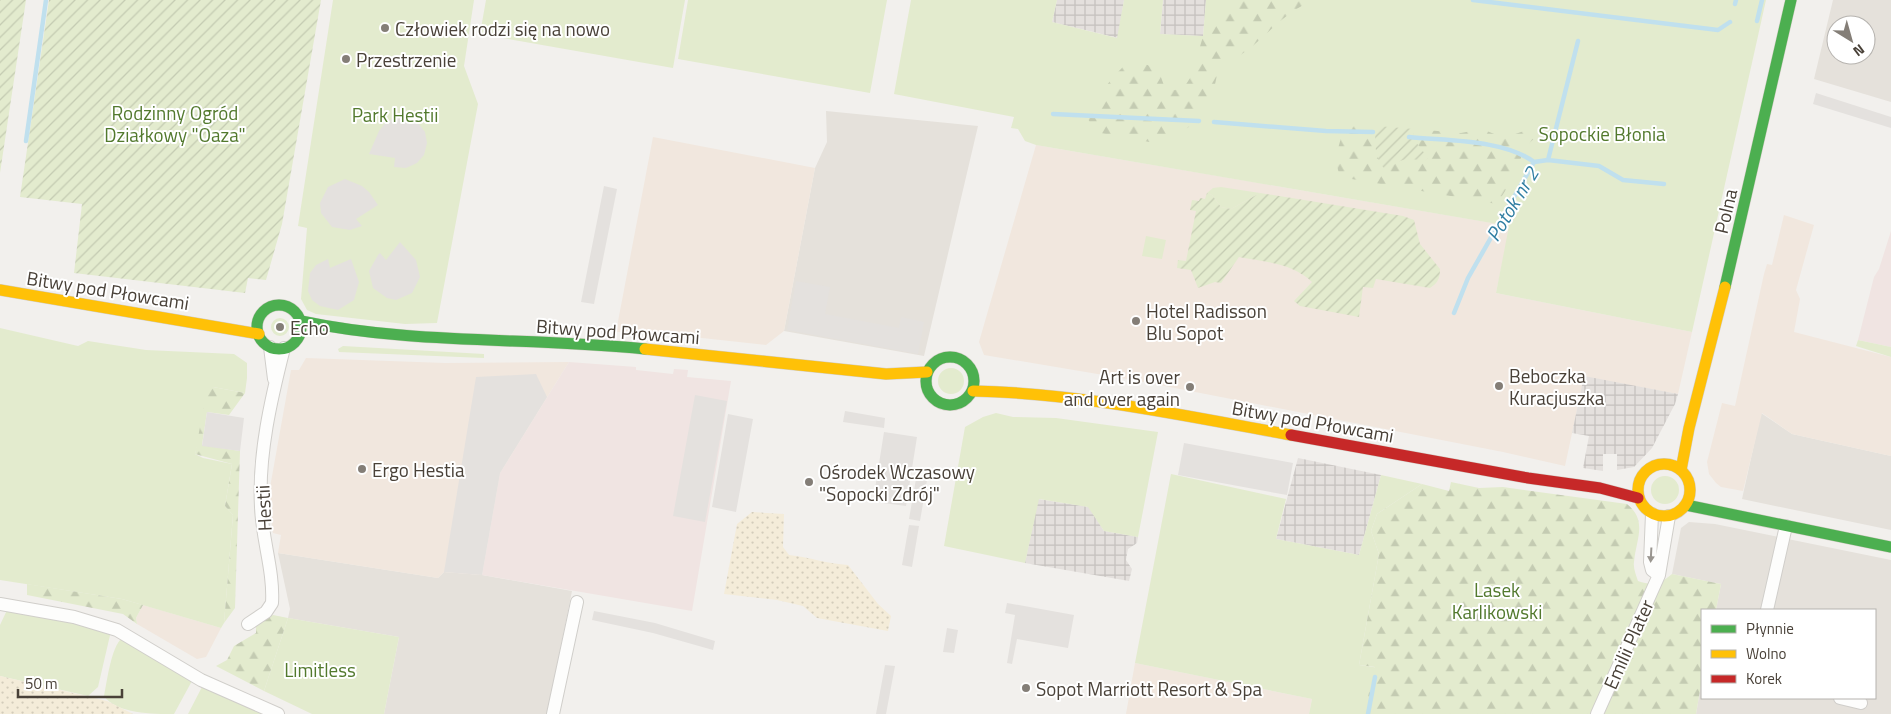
<svg xmlns="http://www.w3.org/2000/svg" width="1891" height="714" viewBox="0 0 1891 714" font-family="'Titillium Web',sans-serif">
	<style>
		.residential { fill: #e5e1db; fill-rule: evenodd }
		.commercial { fill: #f1e7de }
		.industrial { fill: url(#industrial-grid) }
		.medical { fill: #f0e4e2 }
		.green { fill: #e3ebce }
		.forest { fill: url(#forest-firs) }
		.sand { fill: url(#sand-dots) }
		.garden { fill: url(#garden-furrows) }
		.parking { fill: #e4e1de }
		.lines { fill: none; stroke-linecap: round; stroke-linejoin: round }
		.stream { stroke: #c0e0ee; stroke-width: 4.5 }
		.street-casing { stroke: #d0ceca; stroke-width: 14 }
		.fast-casing { stroke: #d2cdc5; stroke-width: 12 }
		.slow-casing { stroke: #d2cdc5; stroke-width: 12 }
		.jam-casing { stroke: #d2cdc5; stroke-width: 12 }
		.street { stroke: #fdfdfc; stroke-width: 12 }
		.fast { stroke: #4caf50; stroke-width: 11 }
		.slow { stroke: #ffc107; stroke-width: 11 }
		.jam { stroke: #c62828; stroke-width: 11 }
		.oneway { fill: #9a9690 }
		.poi-dot { fill: #847e77; stroke: #fff; stroke-width: 2 }
		.labels { text-anchor: middle; dominant-baseline: central; stroke-width: 4; stroke-linejoin: round; paint-order: stroke }
		.poi-label { font-size: 19px; fill: #494138; stroke: #fff; text-anchor: start }
		.park-label { font-size: 19px; fill: #52792d; stroke: #fff }
		.street-label { font-size: 19px; fill: #494138; stroke: #fff }
		.water-label { font-size: 20px; font-style: italic; fill: #307ea2; stroke: #fff }
	</style>
	<defs>
		<pattern id="industrial-grid" width="8" height="8" patternUnits="userSpaceOnUse" patternTransform="scale(1.25)"><rect width="8" height="8" fill="#e4e0dd"/><path d="M0 4h8M4 0v8" fill="none" stroke="#c5c1be"/></pattern>
		<pattern id="forest-firs" width="22" height="20" patternUnits="userSpaceOnUse" patternTransform="scale(1.25)"><rect width="22" height="20" fill="#e3ebce"/><path d="M5 1l3.5 6h-7zM16 11l3.5 6h-7z" fill="#c4cbb2"/></pattern>
		<pattern id="sand-dots" width="8" height="8" patternUnits="userSpaceOnUse" patternTransform="scale(1.25)"><rect width="8" height="8" fill="#f4ecd9"/><path d="M2 2h.1M6 6h.1" fill="none" stroke="#d3ccbb" stroke-width="1.8" stroke-linecap="round"/></pattern>
		<pattern id="garden-furrows" width="10" height="10" patternUnits="userSpaceOnUse" patternTransform="scale(1.25)"><rect width="10" height="10" fill="#e3ebce"/><path d="M-1 1l2-2M0 10L10 0M9 11l2-2" fill="none" stroke="#c4cbb2"/></pattern>
	</defs>
	<rect width="100%" height="100%" fill="#f2f0ed"/>
	<path class="residential" d="M1833,0h58v102l-77,-23zM1836,25h30v30h-30z
		M826,111l152,15 -54,230 -140,-25 31,-163 12,-26z
		M1761,413l31,21 99,22v74l-149,-31z
		M1689,522l26,2 176,36v154h-195l6,-35v19h173v-88h-159l5,-26 -49,-10 9,-46z
		M278,553l160,25 6,-6 38,3 90,16 -25,123h-163l15,-77 -111,-19 2,-9z"/>
	<path class="commercial" d="M653,137l162,31 -31,163 -18,14 -119,-13h-31z
		M1036,145l474,81 -14,67 196,39 -14,62 -94,-17 -19,89 -62,-14 -364,-71 -155,-26 -5,-13z
		M1784,215l30,10 -18,65 4,9 -6,33 97,25v99l-99,-22 -30,-21 -19,78 -22,-4 -5,-4 -7,-9 -2,-12 15,-59 13,3 29,-132 3,-10 5,1z
		M306,358l139,5 124,-1 -69,111 -18,102 -38,-3 -6,6 -160,-25 3,-18 -8,-2 -4,-40 22,-123h8z
		M143,605l78,23 -15,29 -9,2 -60,-35 -1,-6z
		M1135,663l177,36 -3,15h-183z"/>
	<path class="industrial" d="M1057,0h67l-6,38 -66,-16z
		M1163,0h43l-3,36 -43,-2z
		M1584,376l94,18 -3,10 -23,44 -18,19 -17,3v-16h-14v17l-20,-3 6,-32 -17,-3z
		M1298,458l83,17 -22,80 -83,-16z
		M1038,499l51,8 15,24 34,6 -1,6 -9,6 -1,5 -1,6 6,9 -3,12 -104,-18z"/>
	<path class="medical" d="M1891,231v116l-33,-7 16,-63 5,-8z
		M569,362l67,5v3l37,4 1,-5 14,1 -1,7 44,4 -39,230 -210,-36 18,-102z"/>
	<path class="green" d="M333,0h141l-10,66 14,38 -41,219 -32,1 -89,-10 -9,-4 -6,-11 6,-71 -9,-2z
		M486,0h199l-12,68 -193,-34z
		M688,0h199l-17,93 -192,-34z
		M911,0h146l-5,22 65,16 7,-38h39l-3,34 43,2 3,-36h560l-74,332 -196,-39 13,-67 -473,-81 -11,-4 -7,-12 -7,-1 3,-11 -120,-23z
		M1221,187l39,6 -29,16 -10,-2 -9,-12 -5,-2 6,-5z
		M1146,236l20,4 -4,19 -20,-3z
		M271 327a9 9 0 1 1 18 0a9 9 0 1 1-18 0Z
		M0,328l78,18 10,-5 58,9 88,4 13,9v15l-2,15 -32,-6 -18,67 8,4 29,6 -7,42 8,9 -9,108 -3,5 -99,-29 -122,-19z
		M1858,340l33,7v10l-35,-11z
		M343,346l141,8v4l-145,-6 -1,-3z
		M938 381a13 13 0 1 1 26 0a13 13 0 1 1-26 0Z
		M996,413l17,4 43,1 102,14 -20,105 -34,-6 -16,-24 -49,-8 -14,64 -81,-17 21,-119 18,-10z
		M1171,474l115,25 -10,40 83,16 22,-80 41,9 -45,30 -6,17 8,23 -20,111 232,33 -7,16h-275l3,-15 -177,-36z
		M1651 490a14 14 0 1 1 28 0a14 14 0 1 1-28 0Z
		M8,608l103,23 -13,56 -10,9 -88,-20v-51z
		M288,618l111,19 -15,77h-72l-48,-23z
		M122,638l71,41 -19,35c-21,0 -57,0 -70,-18 3,-14 7,-49 18,-58z
		M203,685l63,29h-78z"/>
	<path class="forest" d="M1236,0h80c-39,12 -58,53 -97,66l-7,32 -17,24 -19,15 -21,6 -60,-11 -7,-13c9,-23 24,-44 44,-60l26,10 8,22 17,-2 9,-14 11,-39z
		M1345,124l32,2c-5,16 -1,34 12,44l7,-8 20,-3 -4,-21 2,-9 47,4 21,-4 22,9 23,-8 11,5 -15,14 -5,21 -21,34 -157,-27 -5,-18z
		M213,387l32,6 -16,22 -22,-3 -5,33 38,6 -5,157 -11,15 9,-108 -8,-9 7,-42 -37,-10 11,-60z
		M1451,482l28,6 24,-1 124,17c21,17 9,35 7,58 -1,6 2,13 4,19 15,5 22,3 34,-7l49,10 -5,26h-14v69l-6,35h-332l11,-47 -16,-2 20,-111 -8,-23 6,-17 45,-30 27,7z
		M27,584l95,15 21,6 -7,13 1,6 -14,-10 -96,-19z
		M273,615l15,3 -24,73 -48,-25 11,-6 7,-14 22,-13v-9z"/>
	<path class="sand" d="M752,512l32,2 -1,33 6,8c20,2 39,9 59,10l30,39 13,12 -3,15 -71,-13 -14,-12 -26,-6 -53,-6 13,-70z
		M0,676l107,25 26,13h-133z"/>
	<path class="garden" d="M0,0h26l-26,173z
		M49,0h272l-39,224 -16,56 -18,-2 -3,15 -171,-20 8,-69 -62,-7z
		M1377,126l37,3 -1,9 15,20 -5,4c-12,-6 -28,-3 -34,9 -14,-5 -16,-32 -12,-45z
		M1207,193l5,2 9,12 10,2 29,-16 143,23 11,4 6,24 20,25c0,9 -2,14 -10,19l-54,-9 -3,9 -10,-1 -4,30 -59,-11 -6,-5 18,-19c-19,-19 -47,-20 -73,-25l-18,26 -6,-1 -17,6 -7,-18 -14,-2 1,-8 8,1 10,-50 -6,-1 2,-10 7,1 1,-3 5,1z"/>
	<path class="parking" d="M1816,93l75,24v11l-78,-24z
		M396,117l12,1 10,5 7,9 2,11 -3,12 -7,8 -11,5 -12,-1 1,-9 -26,-4 10,-23 7,-9z
		M345,179l17,7 7,6 9,13 -22,14 6,7 -12,4 -18,-3 -11,-14 -1,-10 8,-16z
		M604,186l13,3 -23,115 -13,-2z
		M400,242l16,18 4,17 -8,16 -16,7 -9,-2 -14,-10 -4,-17 9,-16 2,-2 6,7z
		M328,259l2,9 21,-9 8,23 -5,18 -16,10 -18,-4 -8,-6 -4,-9 2,-18 6,-8z
		M796,281l34,6 -5,27 74,14 2,-11 23,5 -6,32 -131,-24z
		M536,374l11,23 -47,76 -18,102 -38,-3 32,-195z
		M695,395l32,6 -22,121 -32,-6z
		M845,411l40,7 -1,10 -41,-6z
		M207,412l37,6 -4,33 -38,-5z
		M728,414l25,5 -17,93 -24,-5z
		M884,432l33,5 -11,69 -23,-3 2,-13 -10,-1z
		M1184,443l109,20 -6,32 -109,-20z
		M916,479l11,1 -7,41 -11,-2z
		M909,525l10,1 -7,41 -10,-2z
		M1007,603l67,12 -6,33 -51,-9 -5,25 -5,-1 8,-48 -10,-2z
		M594,611l61,12 60,18 -2,9 -60,-17 -61,-13z
		M947,628l11,2 -4,23 -11,-1z
		M885,665l10,1 -9,48h-10z"/>
	<g class="lines">
		<path class="stream" d="M1473,0l245,30 12,-8
			M1735,4l1,-4
			M1757,21l5,-21
			M1053,114l146,7
			M1214,122l112,9 47,1
			M1409,137c37,4 94,2 125,25
			M26,141l20,-141
			M1548,160l51,6 24,14 41,4
			M1454,313l14,-35 66,-116 14,-2 30,-119
			M1368,714l7,-37"/>
		<defs>
			<path id="street" d="M270,347l4,32
				M1652,514l-2,48 2,8 7,5
				M0,604l74,13 43,13 84,50 77,34
				M1767,610l19,-84
				M248,624l18,-12 6,-9c2,-32 -10,-64 -11,-96 -3,-52 10,-108 23,-159
				M1840,698l21,5
				M553,714l24,-112
				M1597,714l62,-139 10,-59"/>
			<path id="fast" d="M1725,287l66,-287
				M257 327a22 22 0 1 1 44 0a22 22 0 1 1-44 0Z
				M301,321c113,24 229,16 344,28
				M926 381a24 24 0 1 1 48 0a24 24 0 1 1-48 0Z
				M1686,505l205,42"/>
			<path id="slow" d="M0,290l259,44
				M645,349l241,25 41,-2
				M973,391c107,2 213,25 318,44
				M1638 490a26 26 0 1 1 52 0a26 26 0 1 1-52 0Z
				M1681,470l8,-42 36,-141"/>
			<path id="jam" d="M1291,435l237,43 72,10 38,10"/>
		</defs>
		<use href="#street" class="street-casing"/>
		<use href="#fast" class="fast-casing"/>
		<use href="#slow" class="slow-casing"/>
		<use href="#jam" class="jam-casing"/>
		<use href="#street" class="street"/>
		<use href="#fast" class="fast"/>
		<use href="#slow" class="slow"/>
		<use href="#jam" class="jam"/>
	</g>
	<defs><path id="oneway-solid" d="M-6-.8H1V-3.2L6.5 0L1 3.2V.8H-6Z" transform="scale(1.25)"/></defs>
	<use class="oneway" href="#oneway-solid" transform="translate(1651 555) rotate(93)"/>
	<g class="poi-dot">
		<circle cx="385" cy="28" r="5"/>
		<circle cx="346" cy="59" r="5"/>
		<circle cx="1136" cy="321" r="5"/>
		<circle cx="280" cy="327" r="5"/>
		<circle cx="1499" cy="386" r="5"/>
		<circle cx="1190" cy="387" r="5"/>
		<circle cx="362" cy="469" r="5"/>
		<circle cx="809" cy="482" r="5"/>
		<circle cx="1026" cy="688" r="5"/>
	</g>
	<g class="labels">
		<g class="poi-label">
			<text x="395" y="28">Człowiek rodzi się na nowo</text>
			<text x="356" y="59">Przestrzenie</text>
			<text x="1146" y="310">Hotel Radisson<tspan x="1146" dy="22">Blu Sopot</tspan></text>
			<text x="290" y="327">Echo</text>
			<text x="1509" y="375">Beboczka<tspan x="1509" dy="22">Kuracjuszka</tspan></text>
			<text x="1180" y="376" text-anchor="end">Art is over<tspan x="1180" dy="22">and over again</tspan></text>
			<text x="372" y="469">Ergo Hestia</text>
			<text x="819" y="471">Ośrodek Wczasowy<tspan x="819" dy="22">"Sopocki Zdrój"</tspan></text>
			<text x="1036" y="688">Sopot Marriott Resort &amp; Spa</text>
		</g>
		<g class="park-label">
			<text x="175" y="112">Rodzinny Ogród<tspan x="175" dy="22">Działkowy "Oaza"</tspan></text>
			<text x="395" y="114">Park Hestii</text>
			<text x="1602" y="133">Sopockie Błonia</text>
			<text x="1497" y="589">Lasek<tspan x="1497" dy="22">Karlikowski</tspan></text>
			<text x="320" y="669">Limitless</text>
		</g>
		<g class="street-label">
			<text transform="translate(1725 211) rotate(-77)">Polna</text>
			<text transform="translate(108 290) rotate(9)">Bitwy pod Płowcami</text>
			<text transform="translate(618 331) rotate(4)">Bitwy pod Płowcami</text>
			<text transform="translate(1313 421) rotate(10)">Bitwy pod Płowcami</text>
			<text transform="translate(263 508) rotate(-93)">Hestii</text>
			<text transform="translate(1628 644) rotate(-66)">Emilii Plater</text>
		</g>
		<g class="water-label">
			<text transform="translate(1512 204) rotate(-59)">Potok nr 2</text>
		</g>
	</g>
	<rect x="1701" y="609" width="175" height="90" fill="#ffffff" stroke="#b6b3af"/>
	<rect x="1711" y="625" width="25" height="8" fill="#4caf50" stroke="#b6b3af"/>
	<text x="1746" y="634" font-size="15" fill="#494138">Płynnie</text>
	<rect x="1711" y="650" width="25" height="8" fill="#ffc107" stroke="#b6b3af"/>
	<text x="1746" y="659" font-size="15" fill="#494138">Wolno</text>
	<rect x="1711" y="675" width="25" height="8" fill="#c62828" stroke="#b6b3af"/>
	<text x="1746" y="684" font-size="15" fill="#494138">Korek</text>
	<g transform="translate(1851 40) rotate(143)"><circle r="24" fill="#ffffff" stroke="#b6b3af"/>
	<path d="M0-4L9 19L0 12L-9 19Z" fill="#847e77"/>
	<text y="-8" font-size="14" font-weight="bold" text-anchor="middle" fill="#494138">N</text>
	</g>
	<path d="M18 689v8h104v-8" fill="none" stroke="#494138" stroke-width="2.5"/>
	<text x="25" y="689" font-size="15" fill="#494138" stroke="#ffffff" stroke-width="4" paint-order="stroke">50 m</text>
</svg>
